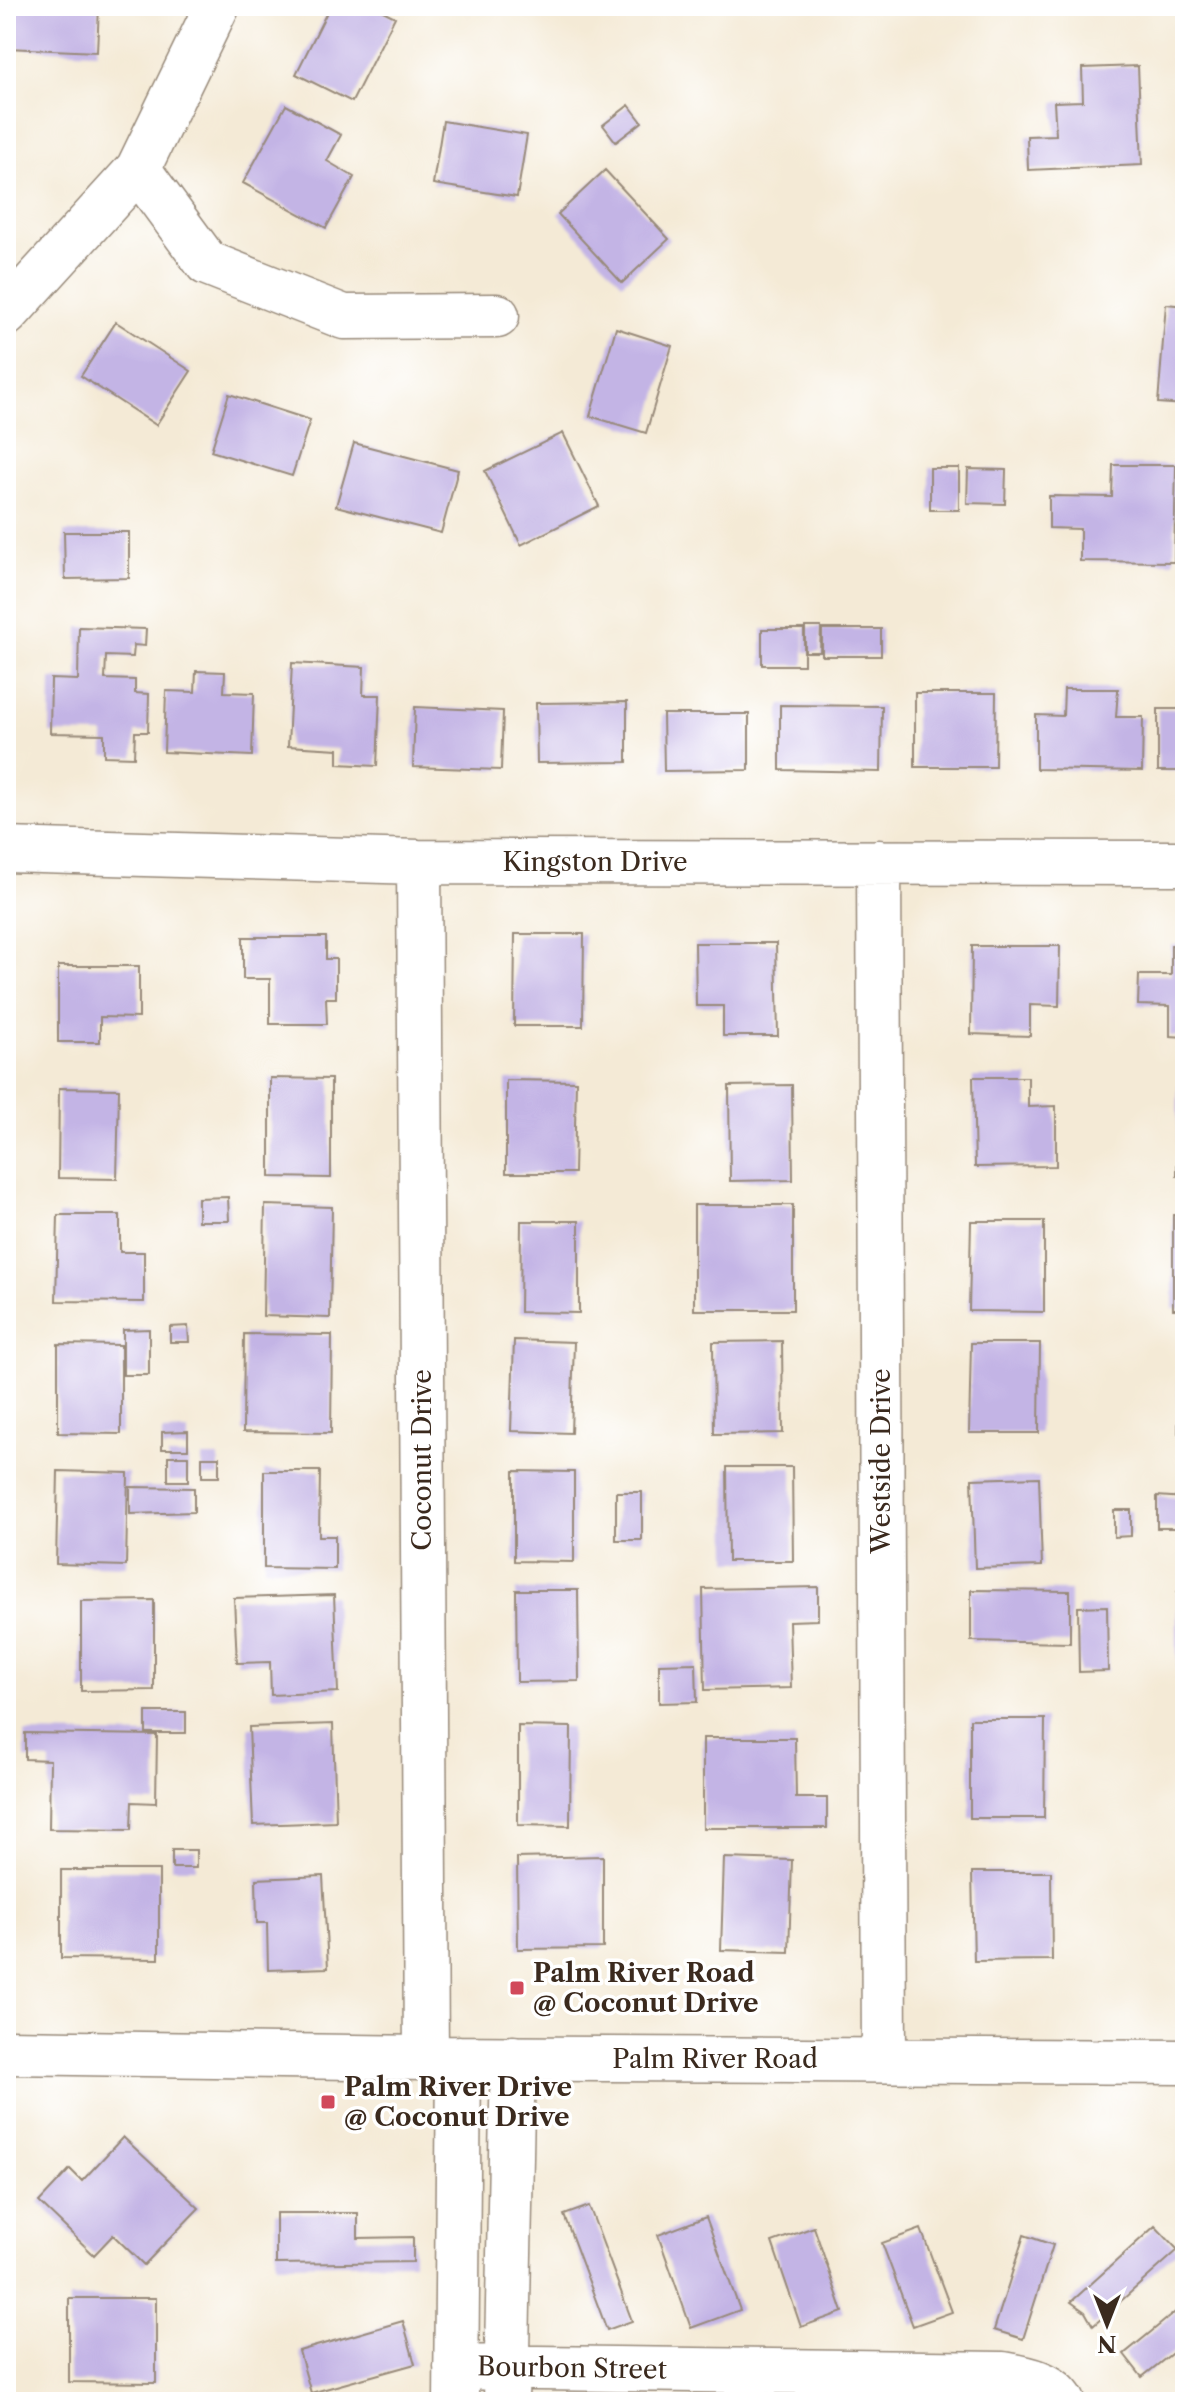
<svg xmlns="http://www.w3.org/2000/svg" width="1191" height="2408" viewBox="0 0 1191 2408" font-family="'Libre Caslon Text',serif">
	<style>
		.building { fill: #c3b4e5 }
		.lines { fill: none; stroke-linecap: round; stroke-linejoin: round }
		.minor-casing { stroke: #988a7a; stroke-width: 47 }
		.minor { stroke: #fff; stroke-width: 44 }
		.poi-dot { fill: #d1495b; stroke: #fff; stroke-width: 3 }
		.labels { text-anchor: middle; dominant-baseline: central; stroke-width: 7; stroke-linejoin: round; paint-order: stroke }
		.street-label { font-size: 26px; fill: #3b2a1e; stroke: #fff }
		.poi-label { font-size: 26px; font-weight: bold; fill: #3b2a1e; stroke: #fff; text-anchor: start }
	</style>
	<rect width="100%" height="100%" fill="#fff"/>
	<filter id="ink" filterUnits="userSpaceOnUse"><feTurbulence type="fractalNoise" baseFrequency=".0125" numOctaves="2"/><feDisplacementMap in="SourceGraphic" scale="16" xChannelSelector="R" yChannelSelector="G"/><feConvolveMatrix kernelMatrix="1 2 1 2 8 2 1 2 1" color-interpolation-filters="sRGB"/></filter>
	<filter id="wash" filterUnits="userSpaceOnUse"><feTurbulence type="fractalNoise" baseFrequency=".006" numOctaves="4" result="noise"/><feDisplacementMap in="SourceGraphic" scale="32" xChannelSelector="R" yChannelSelector="G"/><feGaussianBlur stdDeviation="1.8" result="paint"/><feColorMatrix in="noise" values="0 0 0 0 0 0 0 0 0 0 0 0 0 0 0 0 0 1.4 0 .05"/><feComposite in="paint" operator="in"/></filter>
	<g filter="url(#wash)">
		<rect width="100%" height="100%" fill="#f4ead6"/>
		<g id="blocks">
			<path class="building" d="M8,6h91l-2,46 -90,-4z
				M330,6h43l22,11 -43,85 -56,-28z
				M1138,66l4,99 -114,5 -1,-34 29,-1 -2,-33 29,-1 -1,-33z
				M286,105l55,30 -14,26 27,16 -28,51 -83,-45z
				M629,105l13,17 -26,20 -13,-17z
				M443,121l84,14 -10,62 -84,-13z
				M605,170l64,69 -47,44 -64,-69z
				M1166,304l19,2v99l-27,-2z
				M116,322l75,49 -35,54 -75,-49z
				M616,328l56,18 -26,87 -56,-17z
				M229,394l81,26 -18,56 -81,-25z
				M563,433l36,73 -78,39 -36,-74z
				M354,443l104,27 -17,63 -105,-27z
				M1113,465h63l-2,97 -94,-1v-32l-31,-1v-32l63,1z
				M930,468h29v42h-29z
				M968,469l38,1 -1,34 -38,-1z
				M64,532h65v46l-64,1z
				M79,627l67,2 -1,17 -11,-1 -1,12 -27,-1 -1,23 30,1v13l14,1 -1,38h-13l-1,25 -30,-1v-22l-54,-1 1,-54 27,1z
				M805,627h16l-1,25h-15z
				M762,629h42v36h-42z
				M822,629h59v27h-59z
				M292,663l72,4 -1,28h17l-3,71 -39,-2v-15l-50,-3z
				M196,671l29,1 -1,20 30,1 -2,63 -88,-4 2,-61 29,1z
				M1064,689h54l-2,28h27l-1,54 -106,-2v-54l27,1z
				M915,693h81l-1,74h-80z
				M627,702v60l-90,1 -1,-60z
				M780,705l102,1 -1,66 -101,-2z
				M415,707l88,4 -2,59 -88,-3z
				M1158,709h27v62h-27z
				M663,714h86v56l-85,1z
				M515,934h69l-1,92h-69z
				M243,937h83v22h10v39h-10l1,26h-57v-45h-27z
				M695,943h81l2,93h-55v-30h-27z
				M1171,945h14v92l-15,-1v-30l-32,-1 1,-30h32z
				M972,946h88l-1,60 -29,-1v31l-59,-2z
				M58,966h81v52l-39,-1v25h-42z
				M973,1077h55v30l28,-1v60l-81,1z
				M270,1078l61,1v99l-61,-1z
				M506,1080l70,1 -2,92h-68z
				M1178,1081h7v95h-8z
				M792,1085l1,95 -63,1 -1,-95z
				M59,1088l60,1 -2,90 -59,-1z
				M228,1197l1,24h-31v-23z
				M265,1205l67,2 -2,111 -67,-2z
				M694,1205h99v105h-99z
				M58,1215h62v37h24v50l-88,-1z
				M1173,1215h12v94h-12z
				M521,1221h58v92l-59,-1z
				M971,1221h73v91l-75,-1z
				M188,1326l1,16h-19v-15z
				M149,1329v46h-26v-45z
				M244,1334l88,1 -1,98 -88,-1z
				M1179,1339h6v94h-7z
				M514,1340l60,2 -3,91 -60,-2z
				M782,1341l1,92 -69,1 -1,-92z
				M971,1343h69l-1,90h-70z
				M58,1344l63,1v89l-63,-1z
				M188,1431v18h-26v-17z
				M168,1456h20v25h-20z
				M202,1457h17v20h-17z
				M727,1467h65l1,94h-65z
				M58,1471l70,2 -2,93 -70,-2z
				M264,1471h56l-1,65h16v33l-71,-1z
				M514,1471l60,1v90l-60,-1z
				M1039,1477l3,89 -67,2 -3,-89z
				M130,1487l64,1v24l-64,2z
				M616,1492h26v48h-26z
				M1157,1496l28,2v30h-28z
				M1114,1510h17v26l-17,1z
				M818,1587v33l-29,1 2,67 -86,2 -2,-101z
				M516,1590h62l1,91 -62,1z
				M971,1590l99,1v52l-99,-2z
				M1177,1592h8v96h-8z
				M334,1595l4,97 -67,3 -1,-33 -33,1 -3,-65z
				M154,1600v90l-73,1v-90z
				M1107,1606l1,65 -29,1 -1,-65z
				M696,1663l1,39 -38,1v-39z
				M146,1712h40v21h-40z
				M970,1719h75l-1,99h-74z
				M333,1724l3,98 -83,3 -4,-98z
				M518,1726l53,1 -1,99 -52,-1z
				M25,1733l132,2 -1,68 -24,-1 -1,28 -82,-1 1,-69 -25,-1z
				M703,1738h92l1,60h31v30h-124z
				M172,1850h24v18h-24z
				M603,1856v92l-85,1 -1,-91z
				M724,1858l68,2 -3,92 -68,-2z
				M61,1870h98v89l-98,-1z
				M972,1872h79l1,88 -78,1z
				M323,1876l5,92 -60,2 -1,-47h-10l-1,-44z
				M123,2137l76,71 -55,57 -31,-30 -19,20 -55,-53 31,-33 12,12z
				M589,2206l43,115 -25,9 -43,-115z
				M276,2213h82v25l55,-1v25l-137,2z
				M706,2217l34,93 -49,18 -33,-93z
				M1155,2226l23,24 -85,76 -8,-14 -14,-10z
				M814,2227l29,85 -42,15 -29,-85z
				M921,2229l31,83 -39,14 -31,-83z
				M1024,2235l29,10 -30,94 -29,-9z
				M69,2298h87v85l-87,-1z
				M1185,2304v39l-43,34 -18,-23z
				M403,2321l12,43 -104,29 -12,-42z"/>
		</g>
	</g>
	<g filter="url(#ink)">
		<use href="#blocks" fill-opacity="0" stroke="#988a7a" stroke-width="2"/>
		<g class="lines">
			<defs>
				<path id="minor" d="M138,169l69,94 137,54 153,-1
					M6,314l132,-145 79,-163
					M6,850l413,12 766,1
					M419,862l7,1196
					M879,862l5,1198
					M6,2052l420,6 759,4
					M456,2367l547,7c22,4 48,8 60,28
					M456,2402l3,-344
					M506,2402l7,-344"/>
			</defs>
			<use href="#minor" class="minor-casing"/>
			<use href="#minor" class="minor"/>
		</g>
	</g>
	<g class="poi-dot">
		<rect x="509" y="1980" width="16" height="16" rx="4"/>
		<rect x="320" y="2094" width="16" height="16" rx="4"/>
	</g>
	<g class="labels">
		<g class="street-label">
			<text x="595" y="862">Kingston Drive</text>
			<text transform="translate(422 1460) rotate(-90)">Coconut Drive</text>
			<text transform="translate(881 1461) rotate(-90)">Westside Drive</text>
			<text x="715" y="2059">Palm River Road</text>
			<text transform="translate(572 2368) rotate(1)">Bourbon Street</text>
		</g>
		<g class="poi-label">
			<text x="533" y="1973">Palm River Road<tspan x="533" dy="30">@ Coconut Drive</tspan></text>
			<text x="344" y="2087">Palm River Drive<tspan x="344" dy="30">@ Coconut Drive</tspan></text>
		</g>
	</g>
	<rect width="1191" height="2408" fill="none" stroke="#fff" stroke-width="32"/>
	<g transform="translate(1107 2324) rotate(180)" stroke="#ffffff" stroke-width="6" paint-order="stroke">
	<path d="M0-6L14 30L0 20L-14 30Z" fill="#3b2a1e"/>
	<text y="-12" font-size="22" font-weight="bold" text-anchor="middle" fill="#3b2a1e">N</text>
	</g>
</svg>
